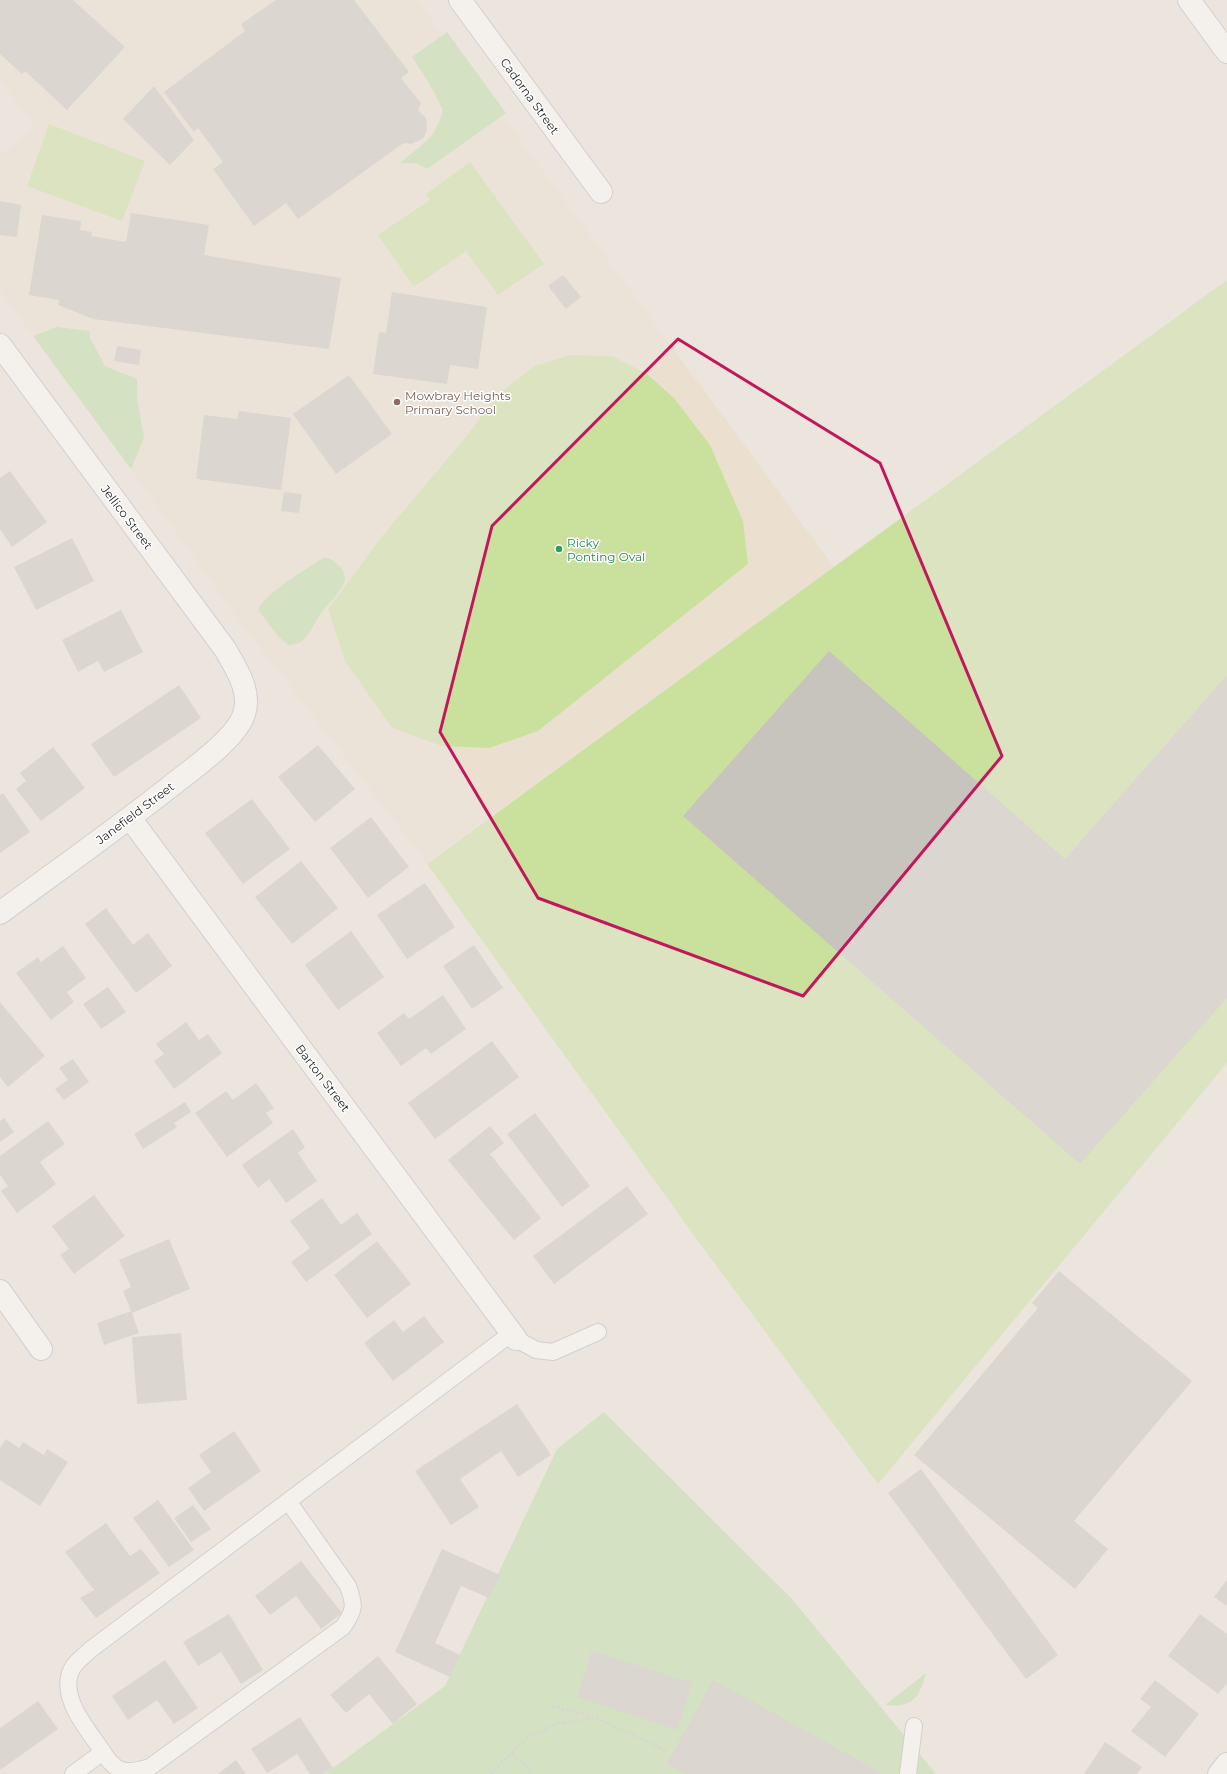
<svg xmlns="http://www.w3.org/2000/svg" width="1227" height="1774" viewBox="0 0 1227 1774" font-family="Montserrat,sans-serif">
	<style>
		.education { fill: #ebe0d0 }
		.green { fill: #b9dba1 }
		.pitch { fill: #cae19e }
		.building { fill: #c7c3bd }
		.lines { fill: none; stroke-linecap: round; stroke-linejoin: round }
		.service-casing { stroke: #b2b5bd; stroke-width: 18 }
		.minor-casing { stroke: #b2b5bd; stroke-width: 24 }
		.secondary-casing { stroke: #b2b5bd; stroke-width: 24 }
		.path { stroke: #c4c4c4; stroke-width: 2.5; stroke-dasharray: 3 2; stroke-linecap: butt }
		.service { stroke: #fff; stroke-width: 16 }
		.minor { stroke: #fff; stroke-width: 22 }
		.secondary { stroke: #fff; stroke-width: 22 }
		.marked { fill: none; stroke: #c2185b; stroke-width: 3; stroke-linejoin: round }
		.education-dot { fill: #8d6e63; stroke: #fff; stroke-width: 1.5 }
		.leisure-dot { fill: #2e9e5b; stroke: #fff; stroke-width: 1.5 }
		.labels { text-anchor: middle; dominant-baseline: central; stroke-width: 3; stroke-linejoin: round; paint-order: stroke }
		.street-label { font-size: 12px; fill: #2b2b2b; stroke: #fff }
		.education-label { font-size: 12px; fill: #785e54; stroke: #fff; text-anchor: start }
		.leisure-label { font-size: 12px; fill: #27864d; stroke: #fff; text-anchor: start }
	</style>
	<rect width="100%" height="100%" fill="#ebe5de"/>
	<path class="education" d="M0,0h417l417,567 -407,296 -192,-248 -104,-146 -131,-178v-136l35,-27 -35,-48z"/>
	<path class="green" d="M447,32l59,81 -79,56 -11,-6h-16c22,-19 35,-23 43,-53l-15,-29 -16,-24z
		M57,327l33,4v7l15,28 32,13v19l7,40 -13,31 -98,-133z
		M325,557c8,2 20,11 20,21 0,11 -20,28 -26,38 -5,7 -8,17 -15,23 -5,5 -9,5 -16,6l-10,-9 -20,-26c8,-18 50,-42 67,-53z
		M604,1412l188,187 144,175h-611l120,-88 112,-237z
		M926,1673c-7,25 -13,35 -41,32z"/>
	<path class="pitch" d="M49,124l96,37 -23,60 -95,-35z
		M470,162l74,102 -46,31 -32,-44 -52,36 -36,-52 52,-35 -4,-6z
		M1227,280v783l-349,421 -180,-243 -271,-377z
		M570,355l42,1 35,18 27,24 36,47 33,76 5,43 -210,167 -49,17 -47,-2 -50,-18 -47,-67 -17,-52 55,-74 83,-98 32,-43 37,-28z"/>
	<path class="building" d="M0,0h73l52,47 -58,63 -42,-39 -3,3 -22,-20z
		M276,0h78l55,72 -8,6 20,25 -3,7 8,8 1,11 -3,8 -4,3 -9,4 -6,-1 -3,1 -104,75 -12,-16 -32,23 -41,-57 10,-7 -25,-34 -4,4 -30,-40 81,-61 -4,-7z
		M154,86l40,54 -24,25 -47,-46z
		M0,201l21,4 -4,32 -17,-2z
		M131,213l78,12 -5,30 137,23 -12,71 -236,-30 -35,-14 1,-5 -30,-5 13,-80 39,6 -1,9 12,2 -1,4 35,6z
		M563,275l18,22 -15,12 -18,-23z
		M392,292l95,15 -9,62 -28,-4 -3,19 -74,-10 6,-42 7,1z
		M117,346l24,4 -2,15 -25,-4z
		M349,375l43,59 -56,40 -43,-60z
		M239,411l52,7 -10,72 -85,-11 8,-64 33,4z
		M10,471l37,51 -35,25 -12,-18v-51z
		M284,492l18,2 -3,19 -18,-2z
		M72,538l22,43 -58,29 -22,-43z
		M121,610l22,42 -39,20 -6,-11 -20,11 -16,-32z
		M829,651l236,208 162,-184v323l-147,166 -397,-348z
		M179,685l22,33 -87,59 -23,-33z
		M318,745l37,44 -40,33 -37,-45z
		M53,747l32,41 -44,33 -25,-32 10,-8 -6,-8z
		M3,793l27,39 -30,21v-58z
		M252,799l38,50 -47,35 -38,-51z
		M371,817l38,50 -41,31 -38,-50z
		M301,861l37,47 -46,36 -37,-47z
		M425,883l30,44 -48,32 -30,-44z
		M106,908l27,37 15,-12 24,33 -36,27 -51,-69z
		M351,931l33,46 -46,33 -33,-45z
		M474,945l29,43 -31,21 -29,-43z
		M63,946l23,32 -19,14 7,10 -23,18 -35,-47 22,-16 3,5z
		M108,987l18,25 -25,17 -18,-25z
		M443,995l23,34 -35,25 -5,-6 -25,18 -24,-33 27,-20 5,6z
		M0,1002l45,54 -37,31 -8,-10z
		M186,1022l13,18 9,-6 14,19 -48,36 -20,-28 10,-7 -8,-10z
		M492,1041l27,36 -84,62 -27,-36z
		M73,1059l16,23 -25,18 -9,-11 13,-9 -9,-12z
		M256,1083l18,25 -8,5 7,10 -46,34 -32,-44 31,-22 7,9z
		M185,1102l6,10 -17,11 3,4 -34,22 -9,-15z
		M535,1113l55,73 -28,21 -55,-73z
		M4,1118l10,14 -14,10v-21z
		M48,1121l17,23 -25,18 16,22 -39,29 -16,-22 7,-5 -8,-11v-19z
		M490,1126l14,17 -14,11 51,64 -27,22 -66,-80z
		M293,1129l12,18 -7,6 19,28 -31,22 -17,-24 -11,9 -16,-23z
		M627,1186l21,28 -94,70 -21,-28z
		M94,1195l31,41 -51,38 -14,-19 9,-6 -17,-23z
		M322,1198l19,27 16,-12 15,21 -66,48 -15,-20 19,-14 -20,-27z
		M169,1239l21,50 -58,24 7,20 -35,12 -7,-22 34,-12 -8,-20 8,-4 -12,-27z
		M377,1241l34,43 -44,34 -33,-43z
		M1059,1271l133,110 -118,140 34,28 -33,40 -161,-134 124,-147 -6,-5z
		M424,1316l20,26 -51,39 -29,-38 30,-23 9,12z
		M181,1333l6,67 -50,4 -5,-67z
		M517,1404l34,51 -33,22 -17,-26 -41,28 19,28 -28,18 -36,-54z
		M234,1431l27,40 -57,40 -16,-23 23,-16 -12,-17z
		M6,1439l13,9 4,-6 21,13 3,-6 21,13 -28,44 -40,-26v-32z
		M921,1469l137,186 -32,24 -138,-186z
		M158,1500l36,50 -25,17 -36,-49z
		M193,1505l18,24 -20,13 -17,-24z
		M106,1523l24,33 11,-7 19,24 -64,45 -16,-20 14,-8 -29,-38z
		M442,1549l58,26 -11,23 -28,-12 -26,57 25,12 -10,22 -55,-25z
		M301,1561l41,52 -21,16 -25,-33 -26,19 -15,-19z
		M1227,1580v26l-13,-9z
		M229,1614l34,56 -22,14 -20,-32 -23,14 -15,-24z
		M1200,1614l27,20v49l-9,11 -50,-38z
		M592,1651l100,32 -15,47 -100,-33z
		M378,1656l39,48 -24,20 -24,-30 -23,19 -16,-18z
		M165,1660l33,48 -24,16 -17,-24 -29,20 -16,-24z
		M713,1680l167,92 -1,2h-193l-19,-10z
		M1155,1680l44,34 -34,43 -34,-26 20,-24 -11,-8z
		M38,1701l20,28 -58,41v-42z
		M300,1717l33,51 -10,6h-13l-13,-20 -30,19 -16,-24z
		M1105,1742l37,25 -5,7h-53z
		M236,1760l10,14h-28z"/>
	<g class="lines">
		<defs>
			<path id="service" d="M516,1339l20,11 17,2 45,-20
				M103,1752c13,22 24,22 47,15l193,-140c12,-17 12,-22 5,-41l-60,-85
				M73,1774l30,-22c-14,-21 -47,-57 -30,-85 4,-6 12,-12 17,-17l422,-317
				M908,1774l6,-48"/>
			<path id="minor" d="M460,0l141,192
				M0,345l225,304c10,18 27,42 19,65 -7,24 -53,56 -73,72 -56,44 -114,85 -171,127
				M130,818l386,521
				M0,1291l41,58
				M1219,1774l8,-10"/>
			<path id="secondary" d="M1189,0l38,52"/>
		</defs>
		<use href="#service" class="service-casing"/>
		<use href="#minor" class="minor-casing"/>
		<use href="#secondary" class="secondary-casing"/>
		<path class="path" d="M552,1706l43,11 72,34
			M512,1753l21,21
			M490,1774l38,-37 29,-13 36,-6"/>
		<use href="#service" class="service"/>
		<use href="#minor" class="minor"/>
		<use href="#secondary" class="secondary"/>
	</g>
	<path d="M0 0H1227V1774H0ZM678,339l202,124 122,293 -199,240 -265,-98 -98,-166 52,-206z" fill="#ebe5de" fill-opacity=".55" fill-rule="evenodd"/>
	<path class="marked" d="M678,339l202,124 122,293 -199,240 -265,-98 -98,-166 52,-206z"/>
	<circle class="education-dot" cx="397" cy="402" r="4"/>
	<circle class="leisure-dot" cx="559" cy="549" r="4"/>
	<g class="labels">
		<g class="street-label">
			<text transform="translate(530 96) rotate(54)">Cadorna Street</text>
			<text transform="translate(127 517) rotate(53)">Jellico Street</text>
			<text transform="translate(135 813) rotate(-37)">Janefield Street</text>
			<text transform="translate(323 1078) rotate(53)">Barton Street</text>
		</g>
		<g class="education-label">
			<text x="405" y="395">Mowbray Heights<tspan x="405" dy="14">Primary School</tspan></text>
		</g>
		<g class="leisure-label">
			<text x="567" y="542">Ricky<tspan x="567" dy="14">Ponting Oval</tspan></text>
		</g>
	</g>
</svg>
